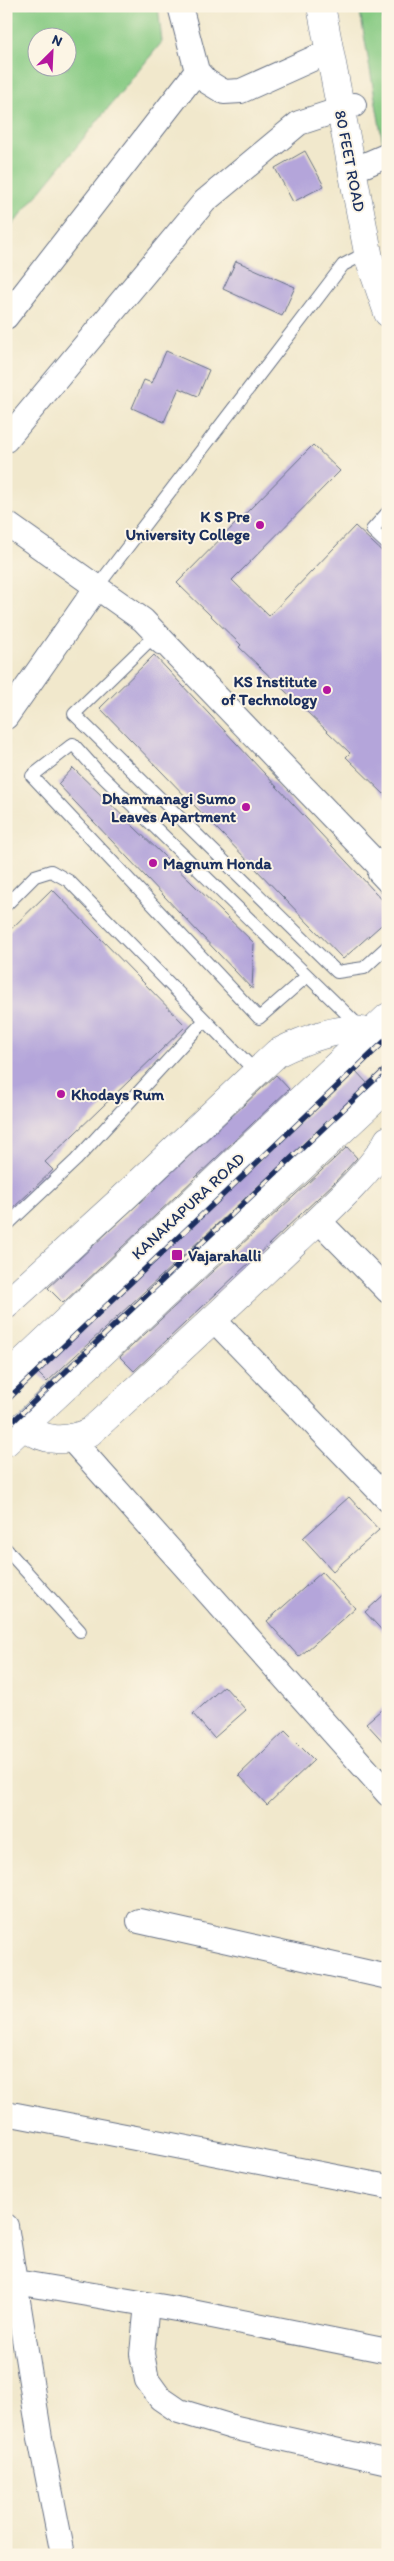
<svg xmlns="http://www.w3.org/2000/svg" width="394" height="2561" viewBox="0 0 394 2561" font-family="Itim,sans-serif">
	<style>
		.green { fill: #88cb84; stroke: #527d71; fill-rule: evenodd }
		.building { fill: #b4a5da }
		.lines { fill: none; stroke-linecap: round; stroke-linejoin: round }
		.lane-casing { stroke: #667084; stroke-width: 14 }
		.street-casing { stroke: #667084; stroke-width: 26 }
		.secondary-casing { stroke: #667084; stroke-width: 29 }
		.highway-casing { stroke: #667084; stroke-width: 29 }
		.path { stroke: #667084; stroke-width: 3; stroke-dasharray: 4 4; stroke-linecap: butt }
		.lane { stroke: #fff; stroke-width: 12 }
		.street { stroke: #fff; stroke-width: 24 }
		.secondary { stroke: #fff; stroke-width: 28 }
		.highway { stroke: #fff; stroke-width: 28 }
		.rail-casing { stroke: #1b2f5e; stroke-width: 5.5 }
		.rail { stroke: #fcf5e5; stroke-width: 4; stroke-dasharray: 11; stroke-linecap: butt }
		.poi-dot { fill: #b5179e; stroke: #fcf5e5; stroke-width: 2 }
		.labels { text-anchor: middle; dominant-baseline: central; stroke-width: 4; stroke-linejoin: round; paint-order: stroke }
		.street-label { font-size: 16px; fill: #1b2f5e; stroke: #fcf5e5 }
		.poi-label { font-size: 16px; font-weight: bold; fill: #1b2f5e; stroke: #fcf5e5; text-anchor: end }
	</style>
	<rect width="100%" height="100%" fill="#fcf5e5"/>
	<filter id="ink" filterUnits="userSpaceOnUse"><feTurbulence type="fractalNoise" baseFrequency=".02" numOctaves="2"/><feDisplacementMap in="SourceGraphic" scale="10" xChannelSelector="R" yChannelSelector="G"/><feConvolveMatrix kernelMatrix="1 2 1 2 8 2 1 2 1" color-interpolation-filters="sRGB"/></filter>
	<filter id="wash" filterUnits="userSpaceOnUse"><feTurbulence type="fractalNoise" baseFrequency=".0096" numOctaves="4" result="noise"/><feDisplacementMap in="SourceGraphic" scale="20" xChannelSelector="R" yChannelSelector="G"/><feGaussianBlur stdDeviation="1.12" result="paint"/><feColorMatrix in="noise" values="0 0 0 0 0 0 0 0 0 0 0 0 0 0 0 0 0 1.4 0 .05"/><feComposite in="paint" operator="in"/></filter>
	<g filter="url(#wash)">
		<rect width="100%" height="100%" fill="#f1e8cc"/>
		<path class="green" d="M6,6h152l4,36 -156,191zM38,38h30v30h-30z
			M359,6h29v133l-5,5z"/>
		<g id="blocks">
			<path class="building" d="M305,151l19,35 -31,16 -18,-34z
				M236,261l59,26 -13,29 -59,-27z
				M166,351l43,19 -11,26 -19,-8 -15,34 -32,-14 12,-28 8,3z
				M313,445l27,26 -108,109 37,36 86,-90 33,31v241l-42,-41 4,-4 -111,-106 2,-2 -64,-62z
				M154,655l234,251v13l-45,40 -243,-251z
				M73,768l181,175 -2,46 -194,-205z
				M52,889l134,137 -141,136 8,8 -43,41 -4,-4v-273z
				M355,1070l13,14 -321,298 -11,-11z
				M276,1075l13,14 -226,214 -15,-15z
				M347,1147l10,11 -22,24 -201,189 -14,-14z
				M349,1497l30,33 -46,41 -30,-33z
				M322,1572l33,36 -56,49 -32,-36z
				M388,1591v46l-23,-25z
				M224,1686l22,24 -32,28 -21,-24z
				M388,1704v43l-22,-24z
				M285,1731l29,29 -47,45 -28,-30z"/>
		</g>
	</g>
	<g filter="url(#ink)">
		<use href="#blocks" fill-opacity="0" stroke="#667084" stroke-width="1"/>
		<g class="lines">
			<defs>
				<path id="lane" d="M388,512l-16,18 16,15
					M97,587l246,-322 25,-13
					M159,648l-9,-8 -76,74 263,258 27,-4 24,-22
					M374,875l14,15
					M6,905l29,-29 16,-5 18,10 136,139 -129,140 -70,66
					M307,976l-48,42 -227,-242 41,-32 26,29 254,247 8,9
					M205,1020l51,52
					M6,1549l74,82"/>
				<path id="street" d="M180,6l17,65 9,10 18,11 17,-1 89,-40
					M365,165l23,-10
					M6,317l191,-246
					M6,440l199,-239 94,-78 55,-18
					M6,523l137,97 245,255
					M6,717l91,-130
					M318,1220l70,71
					M214,1320l174,180
					M72,1440l316,354
					M139,1921l249,56
					M6,2113l382,74
					M6,2226l34,212 23,117
					M16,2282l166,28 206,41
					M147,2304l-5,50 5,26 13,18 19,13 53,16 156,35"/>
				<path id="secondary" d="M321,6l48,252 19,55
					M6,1305l113,-103 158,-149c22,-11 71,-32 93,-19
					M24,1426c22,17 42,16 66,6 70,-63 138,-126 206,-191 27,-26 76,-69 92,-101"/>
				<path id="highway" d="M6,1378l382,-361
					M6,1442l382,-355"/>
			</defs>
			<use href="#lane" class="lane-casing"/>
			<use href="#street" class="street-casing"/>
			<use href="#secondary" class="secondary-casing"/>
			<use href="#highway" class="highway-casing"/>
			<path class="path" d="M381,6l7,48"/>
			<use href="#lane" class="lane"/>
			<use href="#street" class="street"/>
			<use href="#secondary" class="secondary"/>
			<use href="#highway" class="highway"/>
			<defs>
				<path id="rail" d="M6,1401l382,-363
					M6,1428l382,-361"/>
			</defs>
			<use href="#rail" class="rail-casing"/>
			<use href="#rail" class="rail"/>
		</g>
	</g>
	<g class="poi-dot">
		<circle cx="260" cy="525" r="5"/>
		<circle cx="327" cy="690" r="5"/>
		<circle cx="246" cy="807" r="5"/>
		<circle cx="153" cy="863" r="5"/>
		<circle cx="61" cy="1094" r="5"/>
		<rect x="171" y="1249" width="12" height="12" rx="2.5"/>
	</g>
	<g class="labels">
		<g class="street-label">
			<text transform="translate(350 161) rotate(79)">80 FEET ROAD</text>
			<text transform="translate(188 1206) rotate(-43)">KANAKAPURA ROAD</text>
		</g>
		<g class="poi-label">
			<text x="250" y="516">K S Pre<tspan x="250" dy="18">University College</tspan></text>
			<text x="317" y="681">KS Institute<tspan x="317" dy="18">of Technology</tspan></text>
			<text x="236" y="798">Dhammanagi Sumo<tspan x="236" dy="18">Leaves Apartment</tspan></text>
			<text x="163" y="863" text-anchor="start">Magnum Honda</text>
			<text x="71" y="1094" text-anchor="start">Khodays Rum</text>
			<text x="188" y="1255" text-anchor="start">Vajarahalli</text>
		</g>
	</g>
	<rect width="394" height="2561" fill="none" stroke="#fcf5e5" stroke-width="25"/>
	<g transform="translate(52 52) rotate(24)"><circle r="24" fill="#fcf5e5" stroke="#a2a6af"/>
	<path d="M0-4L9 19L0 12L-9 19Z" fill="#b5179e"/>
	<text y="-8" font-size="14" font-weight="bold" text-anchor="middle" fill="#1b2f5e">N</text>
	</g>
</svg>
